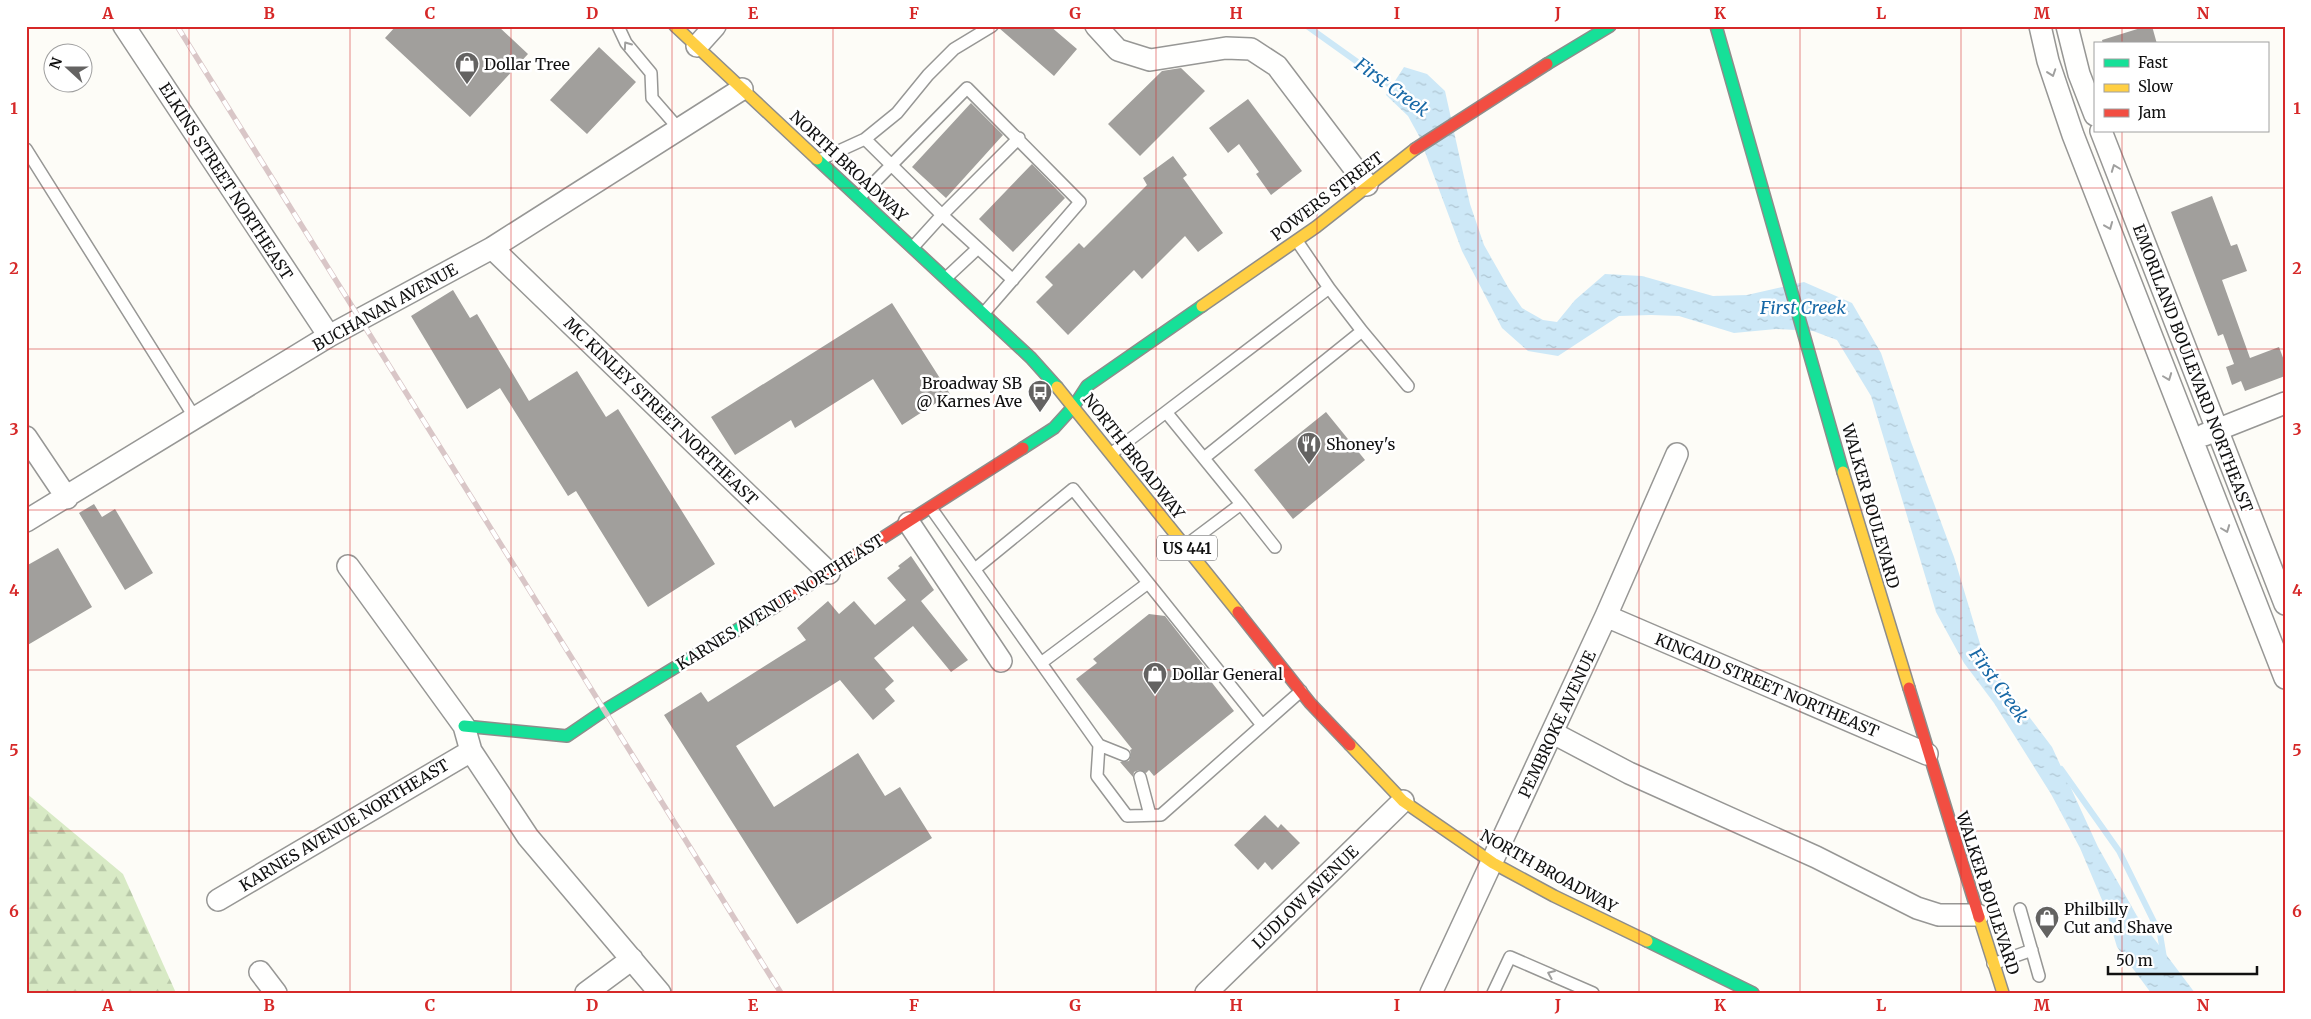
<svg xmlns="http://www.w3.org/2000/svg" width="2311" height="1019" viewBox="0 0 2311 1019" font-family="Merriweather,serif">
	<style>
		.forest { fill: url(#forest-firs) }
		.water { fill: url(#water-ripples) }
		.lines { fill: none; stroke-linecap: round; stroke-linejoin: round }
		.stream { stroke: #cde8f7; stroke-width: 6 }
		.building { fill: #a19f9c }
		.lane-casing { stroke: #979795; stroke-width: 14 }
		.street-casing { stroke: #979795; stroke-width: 24 }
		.fast-casing { stroke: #8e8d8b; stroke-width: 14 }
		.slow-casing { stroke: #8e8d8b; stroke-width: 14 }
		.jam-casing { stroke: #8e8d8b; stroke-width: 14 }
		.lane { stroke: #fffffe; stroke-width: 11 }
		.street { stroke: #fffffe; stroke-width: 21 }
		.fast { stroke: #16e098; stroke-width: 11 }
		.slow { stroke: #ffcf43; stroke-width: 11 }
		.jam { stroke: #f24e42; stroke-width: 11 }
		.rail-casing { stroke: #d9c6c7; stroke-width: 5.5 }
		.rail { stroke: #fff; stroke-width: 4; stroke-dasharray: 11; stroke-linecap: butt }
		.oneway { stroke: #a0a09f }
		.grid { fill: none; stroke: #d62828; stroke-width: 1; stroke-opacity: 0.55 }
		.labels { text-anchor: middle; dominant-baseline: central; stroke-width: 5; stroke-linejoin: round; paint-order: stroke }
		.shield { fill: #fff; stroke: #585858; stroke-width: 1 }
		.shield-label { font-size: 15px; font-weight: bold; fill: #111 }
		.poi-label { font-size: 16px; fill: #111; stroke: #fff; text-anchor: start }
		.street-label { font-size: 16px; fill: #111; stroke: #fff }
		.water-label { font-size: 18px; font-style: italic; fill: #1768a6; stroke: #fff }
		.neatline { fill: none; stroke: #d62828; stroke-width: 2 }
		.grid-label { font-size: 16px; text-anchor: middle; font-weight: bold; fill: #d62828 }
	</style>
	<defs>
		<pattern id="forest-firs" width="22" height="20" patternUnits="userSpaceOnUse" patternTransform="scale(1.25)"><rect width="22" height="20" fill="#d8eac5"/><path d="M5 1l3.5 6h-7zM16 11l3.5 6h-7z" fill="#b8c8a8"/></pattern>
		<pattern id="water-ripples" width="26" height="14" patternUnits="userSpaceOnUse" patternTransform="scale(1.25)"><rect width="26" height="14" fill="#cde8f7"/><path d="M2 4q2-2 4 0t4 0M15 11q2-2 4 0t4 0" fill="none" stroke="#afc6d3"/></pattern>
	</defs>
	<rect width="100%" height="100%" fill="#fdfcf7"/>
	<path class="forest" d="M26,793l97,81 53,119h-150z"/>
	<path class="water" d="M1404,67l23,7 18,17 25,113 14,41 25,44 13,19 21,12 14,2 18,-22 30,-26 37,2 71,20 34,-1 57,-13 48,21 29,50 30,89 43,115 30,100 68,90 46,100 39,69 58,77h-44l-34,-46 -12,-40 -25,-59 -29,-54 -57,-91 -30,-40 -28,-51 -65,-216 -34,-56 -24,-9 -37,-2 -42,4 -55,-17 -28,-1 -32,1 -61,40 -30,-5 -26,-23 -40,-77 -43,-115 -11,-20 -22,-21z"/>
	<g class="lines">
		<path class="stream" d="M1307,26l91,65
			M2061,769l58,82 41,83 4,24"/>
	</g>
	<path class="building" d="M396,26h102l30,28 -58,63 -85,-79z
		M999,26h51l27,23 -23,27 -55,-48z
		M2147,26h5l5,18h-54l-1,-4z
		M599,47l37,35 -49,52 -37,-34z
		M1181,68l24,23 -65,65 -32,-32 54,-53z
		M1248,99l54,72 -31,24 -15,-21 3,-2 -20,-28 -11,9 -19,-25z
		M971,103l32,32 -57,63 -34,-31z
		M1173,156l14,19 -4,3 40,55 -25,19 -13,-16 -43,43 -8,-9 -66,65 -32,-33 17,-17 -8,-8 34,-34 5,5 63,-63 -4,-7z
		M1032,164l33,34 -52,54 -34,-33z
		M2212,196l19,50 6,-2 10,27 -25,9 28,78 29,-11 6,16v13l-40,15 -4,-10 -9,4 -6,-18 8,-3 -11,-30 -5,2 -47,-124z
		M453,290l17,28 7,-4 52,87 48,-30 29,46 12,-8 97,155 -67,43 -72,-116 -8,5 -68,-108 -33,21 -56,-93z
		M892,303l58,91 -48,31 -29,-46 -78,49 -4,-8 -56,35 -24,-38z
		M1326,412l39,48 -72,59 -39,-49z
		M94,504l8,13 13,-8 38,64 -28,17 -46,-77z
		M58,548l34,59 -66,39v-80z
		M911,556l23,34 -13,11 47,59 -17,12 -38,-46 -39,32 20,23 -9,8 10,12 -22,19 -33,-40 -104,66 38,61 84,-54 27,43 15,-9 32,51 -135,86 -133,-209 37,-23 7,10 98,-62 -9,-12 31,-27 11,13 15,-13 21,24 31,-25 -19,-22 13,-10 -2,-2z
		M1149,614l16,2 44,56 -3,3 28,36 -80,65 -5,-6 -3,3 -7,-3 -5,2 -1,5 -13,-15 9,-1 2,-7 -1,-4 2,-1 -56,-70 21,-16 -4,-4z
		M1265,815l13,13 3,-4 19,19 -28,27 -7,-8 -7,8 -24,-25z"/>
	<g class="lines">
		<defs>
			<path id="lane" d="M618,26l8,17 25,30 1,25 27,31
				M865,139l32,-26 31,-38 26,-26 38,-23
				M26,149l169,269
				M819,160l46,-21 77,76 77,-77
				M860,197l107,-109 113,114 -96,111
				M913,247l29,-32 71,65
				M946,278l32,-30
				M1362,331l46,55
				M1112,453l54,-41
				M1204,458l158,-127 -33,-43
				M1241,504l-75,-92 163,-124 -32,-47
				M931,508l168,237 -2,31 30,40 34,-1 140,-124
				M1185,546l56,-42 34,43
				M975,569l98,-80 189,236
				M1041,663l107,-80
				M1099,745l25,10
				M1140,777l10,38
				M2020,909l19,67
				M1993,964l39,-14
				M1493,993l17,-36 83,36"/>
			<path id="street" d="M124,26l205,310
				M1096,26l22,24 32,10 76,-12 25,1 26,17 90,119
				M2040,26l8,35 25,74 212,543
				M2067,26l12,48 16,41
				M697,46l18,-20
				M2101,131l184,473
				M492,248l337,325
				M2204,435l81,-32
				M26,437l41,61
				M26,521l303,-185 163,-88 250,-159
				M909,523l92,138
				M348,566l116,160 7,25 57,86 132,156
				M1606,616l321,138
				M1553,733l76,40 187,84 101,51 22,7h39
				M218,900l253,-149
				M260,972l16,21
				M586,993l46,-34
				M1206,993l197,-192
				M1431,993l175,-377 71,-162"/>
			<path id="fast" d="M1716,26l127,446
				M1547,64l63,-38
				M817,159l214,199 26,29
				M1023,448l31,-20 20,-22 13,-20 115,-80
				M464,726l103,10 38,-26 168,-102
				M1647,941l106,52"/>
			<path id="slow" d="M675,26l142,133
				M1202,306l114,-79 99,-78
				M1057,387l181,225
				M1843,472l66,216
				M1350,745l53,56 90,62 61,33 93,45
				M1979,917l24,76"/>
			<path id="jam" d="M1415,149l132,-85
				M773,608l250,-160
				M1238,612l72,91 40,42
				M1909,688l70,229"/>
		</defs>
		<use href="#lane" class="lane-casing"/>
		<use href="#street" class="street-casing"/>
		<use href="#fast" class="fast-casing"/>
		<use href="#slow" class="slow-casing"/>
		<use href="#jam" class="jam-casing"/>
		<use href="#lane" class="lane"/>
		<use href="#street" class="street"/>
		<use href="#fast" class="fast"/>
		<use href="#slow" class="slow"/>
		<use href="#jam" class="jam"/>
		<defs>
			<path id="rail" d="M177,26l604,967"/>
		</defs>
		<use href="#rail" class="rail-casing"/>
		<use href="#rail" class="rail"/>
	</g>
	<defs><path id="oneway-chevron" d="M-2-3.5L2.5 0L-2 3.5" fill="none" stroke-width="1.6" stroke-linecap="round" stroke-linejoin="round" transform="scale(1.25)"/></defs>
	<g class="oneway">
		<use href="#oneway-chevron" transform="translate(627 45) rotate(-125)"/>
		<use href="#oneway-chevron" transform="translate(2052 73) rotate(71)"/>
		<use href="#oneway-chevron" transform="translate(2115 168) rotate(-111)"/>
		<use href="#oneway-chevron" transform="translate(2109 226) rotate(68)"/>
		<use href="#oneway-chevron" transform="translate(2168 377) rotate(69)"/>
		<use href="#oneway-chevron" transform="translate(2226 529) rotate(69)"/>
		<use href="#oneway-chevron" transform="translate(1551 974) rotate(-157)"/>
	</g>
	<path class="grid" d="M189,26v967M350,26v967M511,26v967M672,26v967M833,26v967M994,26v967M1156,26v967M1317,26v967M1478,26v967M1639,26v967M1800,26v967M1961,26v967M2122,26v18M2122,131v862M26,188h2259M26,349h2259M26,510h2259M26,670h2259M26,831h2259"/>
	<defs>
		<symbol id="shop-pin" viewBox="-11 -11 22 30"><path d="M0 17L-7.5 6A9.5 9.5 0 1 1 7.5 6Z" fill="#646362" stroke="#fff"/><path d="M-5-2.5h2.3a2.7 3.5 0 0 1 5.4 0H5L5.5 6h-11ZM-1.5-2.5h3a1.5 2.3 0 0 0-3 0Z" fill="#fff"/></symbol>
		<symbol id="bus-pin" viewBox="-11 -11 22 30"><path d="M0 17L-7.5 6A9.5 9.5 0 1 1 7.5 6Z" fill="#646362" stroke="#fff"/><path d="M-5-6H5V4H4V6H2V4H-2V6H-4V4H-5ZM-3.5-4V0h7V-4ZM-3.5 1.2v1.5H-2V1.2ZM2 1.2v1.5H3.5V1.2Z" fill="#fff"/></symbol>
		<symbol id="restaurant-pin" viewBox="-11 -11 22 30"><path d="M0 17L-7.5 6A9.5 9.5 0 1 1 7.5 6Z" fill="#646362" stroke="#fff"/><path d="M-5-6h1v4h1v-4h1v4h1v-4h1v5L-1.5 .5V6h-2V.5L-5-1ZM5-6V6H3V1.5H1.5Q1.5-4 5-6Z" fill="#fff"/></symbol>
	</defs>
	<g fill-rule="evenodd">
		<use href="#shop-pin" x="453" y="50" width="28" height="38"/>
		<use href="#bus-pin" x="1026" y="378" width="28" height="38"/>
		<use href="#restaurant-pin" x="1295" y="430" width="28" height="38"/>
		<use href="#shop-pin" x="1141" y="660" width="28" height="38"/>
		<use href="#shop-pin" x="2033" y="904" width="28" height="38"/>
	</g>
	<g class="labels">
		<rect class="shield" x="1157" y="535.5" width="60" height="25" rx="4"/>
		<g class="shield-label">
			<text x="1187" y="548">US 441</text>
		</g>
		<g class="poi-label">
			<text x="484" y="64">Dollar Tree</text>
			<text x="1022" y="383" text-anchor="end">Broadway SB<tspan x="1022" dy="18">@ Karnes Ave</tspan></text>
			<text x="1326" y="444">Shoney's</text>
			<text x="1172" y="674">Dollar General</text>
			<text x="2064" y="909">Philbilly<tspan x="2064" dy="18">Cut and Shave</tspan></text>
		</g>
		<g class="street-label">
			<text transform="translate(849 166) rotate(43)">NORTH BROADWAY</text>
			<text transform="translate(226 181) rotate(57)">ELKINS STREET NORTHEAST</text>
			<text transform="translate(1327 196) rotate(-37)">POWERS STREET</text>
			<text transform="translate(385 307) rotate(-29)">BUCHANAN AVENUE</text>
			<text transform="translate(2193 368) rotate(69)">EMORILAND BOULEVARD NORTHEAST</text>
			<text transform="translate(661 411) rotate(44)">MC KINLEY STREET NORTHEAST</text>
			<text transform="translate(1134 456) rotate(52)">NORTH BROADWAY</text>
			<text transform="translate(1871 506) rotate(74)">WALKER BOULEVARD</text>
			<text transform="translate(780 602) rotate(-32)">KARNES AVENUE NORTHEAST</text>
			<text transform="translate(1767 685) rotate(23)">KINCAID STREET NORTHEAST</text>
			<text transform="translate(1557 724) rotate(-65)">PEMBROKE AVENUE</text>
			<text transform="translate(344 825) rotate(-31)">KARNES AVENUE NORTHEAST</text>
			<text transform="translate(1549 871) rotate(29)">NORTH BROADWAY</text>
			<text transform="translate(1988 893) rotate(72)">WALKER BOULEVARD</text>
			<text transform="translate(1305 897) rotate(-44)">LUDLOW AVENUE</text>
		</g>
		<g class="water-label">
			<text transform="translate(1392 87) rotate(36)">First Creek</text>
			<text x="1803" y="307">First Creek</text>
			<text transform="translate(1999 685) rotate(54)">First Creek</text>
		</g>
	</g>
	<rect width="2311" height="1019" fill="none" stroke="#ffffff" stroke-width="55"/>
	<rect x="2094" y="42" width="175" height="90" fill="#ffffff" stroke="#a0a0a0"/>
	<rect x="2104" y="59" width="25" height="8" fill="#16e098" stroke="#a0a0a0"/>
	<text x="2138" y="68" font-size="15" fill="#111111">Fast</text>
	<rect x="2104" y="84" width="25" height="8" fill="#ffcf43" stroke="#a0a0a0"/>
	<text x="2138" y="92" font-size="15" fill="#111111">Slow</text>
	<rect x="2104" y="109" width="25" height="8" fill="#f24e42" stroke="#a0a0a0"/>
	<text x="2138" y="118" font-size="15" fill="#111111">Jam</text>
	<g transform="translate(68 68) rotate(291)"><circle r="24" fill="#ffffff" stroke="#a0a0a0"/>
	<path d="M0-4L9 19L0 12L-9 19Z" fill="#646362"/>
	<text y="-8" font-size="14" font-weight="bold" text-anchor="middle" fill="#111111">N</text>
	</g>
	<path d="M2108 966v8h149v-8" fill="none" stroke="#111111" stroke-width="2.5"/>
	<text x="2116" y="966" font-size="15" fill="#111111" stroke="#ffffff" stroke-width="4" paint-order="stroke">50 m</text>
	<rect x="28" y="28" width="2256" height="964" class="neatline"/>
	<g class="grid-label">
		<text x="108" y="19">A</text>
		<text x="269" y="19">B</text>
		<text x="430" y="19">C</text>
		<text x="592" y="19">D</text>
		<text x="753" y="19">E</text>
		<text x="914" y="19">F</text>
		<text x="1075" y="19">G</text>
		<text x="1236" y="19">H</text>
		<text x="1397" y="19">I</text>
		<text x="1558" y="19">J</text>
		<text x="1720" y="19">K</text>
		<text x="1881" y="19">L</text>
		<text x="2042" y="19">M</text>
		<text x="2203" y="19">N</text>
		<text x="14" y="114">1</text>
		<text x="2297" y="114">1</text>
		<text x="14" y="274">2</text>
		<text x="2297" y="274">2</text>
		<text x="14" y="435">3</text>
		<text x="2297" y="435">3</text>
		<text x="14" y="596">4</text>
		<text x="2297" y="596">4</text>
		<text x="14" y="756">5</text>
		<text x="2297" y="756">5</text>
		<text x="14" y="917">6</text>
		<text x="2297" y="917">6</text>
		<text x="108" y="1011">A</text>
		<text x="269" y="1011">B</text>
		<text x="430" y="1011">C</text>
		<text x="592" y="1011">D</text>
		<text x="753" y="1011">E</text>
		<text x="914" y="1011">F</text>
		<text x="1075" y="1011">G</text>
		<text x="1236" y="1011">H</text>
		<text x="1397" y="1011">I</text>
		<text x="1558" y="1011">J</text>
		<text x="1720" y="1011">K</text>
		<text x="1881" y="1011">L</text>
		<text x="2042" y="1011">M</text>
		<text x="2203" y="1011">N</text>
	</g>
</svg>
